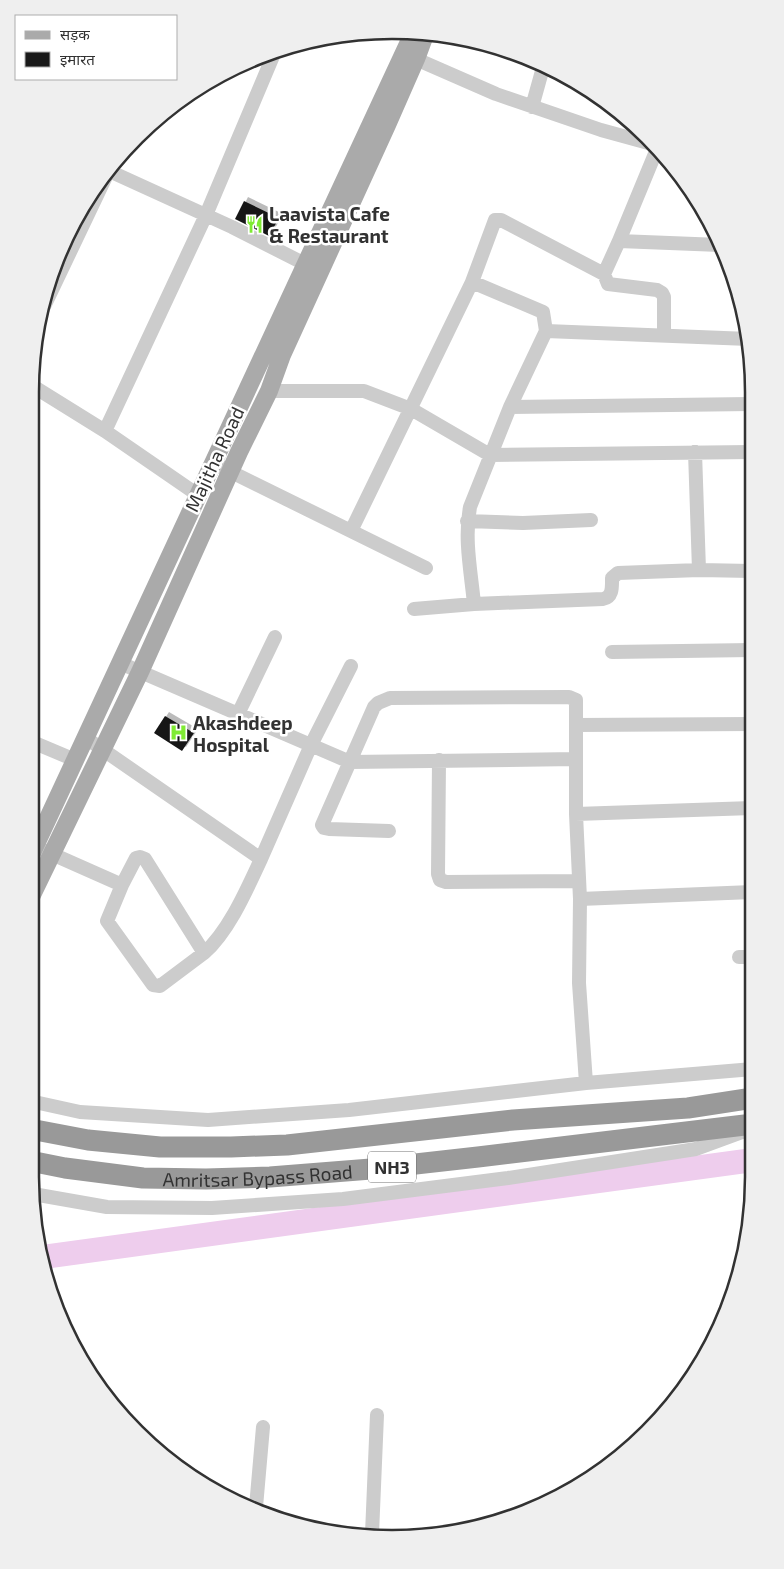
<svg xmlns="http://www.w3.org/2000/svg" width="784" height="1569" viewBox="0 0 784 1569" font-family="'Exo 2','Noto Sans Devanagari',sans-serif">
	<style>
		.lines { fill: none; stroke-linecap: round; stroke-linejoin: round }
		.river { stroke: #eecded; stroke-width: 24 }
		.building { fill: #191919; filter: url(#shadow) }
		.minor { stroke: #ccc; stroke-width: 14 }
		.major { stroke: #aaa; stroke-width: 18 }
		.highway { stroke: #999; stroke-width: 21 }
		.labels { text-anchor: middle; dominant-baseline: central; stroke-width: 5; stroke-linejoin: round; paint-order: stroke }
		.shield { fill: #fff; stroke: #707070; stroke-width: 1 }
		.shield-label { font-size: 18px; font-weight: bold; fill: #323232 }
		.poi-label { font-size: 19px; font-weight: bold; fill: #323232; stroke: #fff; text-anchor: start }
		.street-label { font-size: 19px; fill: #323232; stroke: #fff }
		.rim { fill: none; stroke: #323232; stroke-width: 2.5 }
	</style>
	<defs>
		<filter id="shadow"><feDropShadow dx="4" dy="-4" stdDeviation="0" flood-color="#0004"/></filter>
	</defs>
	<rect width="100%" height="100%" fill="#fff"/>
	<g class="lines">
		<path class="river" d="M43,1257l710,-97"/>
	</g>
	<path class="building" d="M244,201l35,17 -10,18 -34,-17z
		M165,716l29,17 -12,18 -28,-18z"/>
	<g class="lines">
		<path class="minor" d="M409,56l87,38 105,36 51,14
			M532,107l12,-43
			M107,170l125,57 73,37
			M619,241l38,-92
			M604,274l15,-33 101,4
			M39,317l73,-153
			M546,331l-3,-19 -71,-30 23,-62h6l103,54 4,10 49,6 5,3 2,4v39
			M31,385l74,46 93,64
			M269,391h95l47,18 79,46 261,-3
			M510,407l241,-3
			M105,431l101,-216 70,-166
			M695,452l4,118
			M213,463l213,105
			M467,521l56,2 68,-3
			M351,531l121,-249
			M474,604c-3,-32 -10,-65 -4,-97l40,-100 36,-76 203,8
			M414,609l60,-5 129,-5c10,-2 9,-12 9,-21l6,-5 81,-3 53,1
			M612,652l140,-2
			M120,663l230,99 226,-3
			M238,714l37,-77
			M576,725l176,-1
			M30,741l45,19
			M439,760l-1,114 2,6 6,2 133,-1
			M576,814l176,-6
			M389,831l-60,-2 -5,-1 -2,-3 52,-118 4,-4 12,-5 179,-1 7,3v114l4,85 -1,84 7,100
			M43,850l79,35 14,-27 4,-1 5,2 59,94c25,-22 43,-64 57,-94l-175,-121
			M261,859l50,-114 40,-79
			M122,885l-15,36 46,64 7,1 44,-33
			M580,899l172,-7
			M739,957h14
			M30,1101l50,11 128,8 141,-10 237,-27 167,-14
			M752,1129l1,49
			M33,1194l74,13 105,1 131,-9 165,-21 188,-29 49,-18
			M256,1507l7,-80
			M372,1534l5,-119"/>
		<path class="major" d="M30,857l378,-813 4,-13
			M30,899l110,-227 99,-220 30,-61 13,-36 105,-230 29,-66 10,-27"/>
		<g class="highway">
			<path d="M30,1129l58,11 72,7h71l56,-2 226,-25 175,-12 65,-10"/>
			<path id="s1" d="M30,1161l35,7 78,10 63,1 64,-2 101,-8 107,-12 275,-33"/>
		</g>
	</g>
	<defs>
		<symbol id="restaurant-bare" viewBox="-9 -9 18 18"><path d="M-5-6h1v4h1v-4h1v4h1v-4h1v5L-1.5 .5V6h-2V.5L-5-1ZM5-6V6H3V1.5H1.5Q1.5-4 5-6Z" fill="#7feb32" stroke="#fff" stroke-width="2.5" paint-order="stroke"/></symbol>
		<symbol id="hospital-bare" viewBox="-9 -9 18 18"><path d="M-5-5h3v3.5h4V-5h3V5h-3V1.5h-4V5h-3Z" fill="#7feb32" stroke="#fff" stroke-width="2.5" paint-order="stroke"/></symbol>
	</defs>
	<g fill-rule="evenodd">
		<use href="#restaurant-bare" x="242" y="212" width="25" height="25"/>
		<use href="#hospital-bare" x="166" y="720" width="25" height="25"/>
	</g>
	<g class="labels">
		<rect class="shield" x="368" y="1151.5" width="48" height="31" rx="4"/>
		<g class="shield-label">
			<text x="392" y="1167">NH3</text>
		</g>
		<g class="poi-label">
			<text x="269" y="213">Laavista Cafe<tspan x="269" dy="22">&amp; Restaurant</tspan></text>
			<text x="193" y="722">Akashdeep<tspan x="193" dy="22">Hospital</tspan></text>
		</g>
		<g class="street-label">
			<text transform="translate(214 459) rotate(-65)">Majitha Road</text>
			<text stroke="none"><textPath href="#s1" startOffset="229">Amritsar Bypass Road</textPath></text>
		</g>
	</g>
	<path d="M0 0H784V1569H0ZM392 39H392A353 353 0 0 1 745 392V1177A353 353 0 0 1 392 1530H392A353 353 0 0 1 39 1177V392A353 353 0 0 1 392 39Z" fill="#efefef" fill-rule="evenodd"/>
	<path class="rim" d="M392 39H392A353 353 0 0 1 745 392V1177A353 353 0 0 1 392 1530H392A353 353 0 0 1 39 1177V392A353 353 0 0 1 392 39Z"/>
	<rect x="15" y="15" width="162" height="65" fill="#ffffff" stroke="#adadad"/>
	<rect x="25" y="31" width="25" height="8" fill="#aaaaaa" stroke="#adadad"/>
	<text x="60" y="40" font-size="15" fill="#323232">सड़क</text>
	<rect x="25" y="52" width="25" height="15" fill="#191919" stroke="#adadad"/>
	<text x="60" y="65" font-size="15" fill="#323232">इमारत</text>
</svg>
